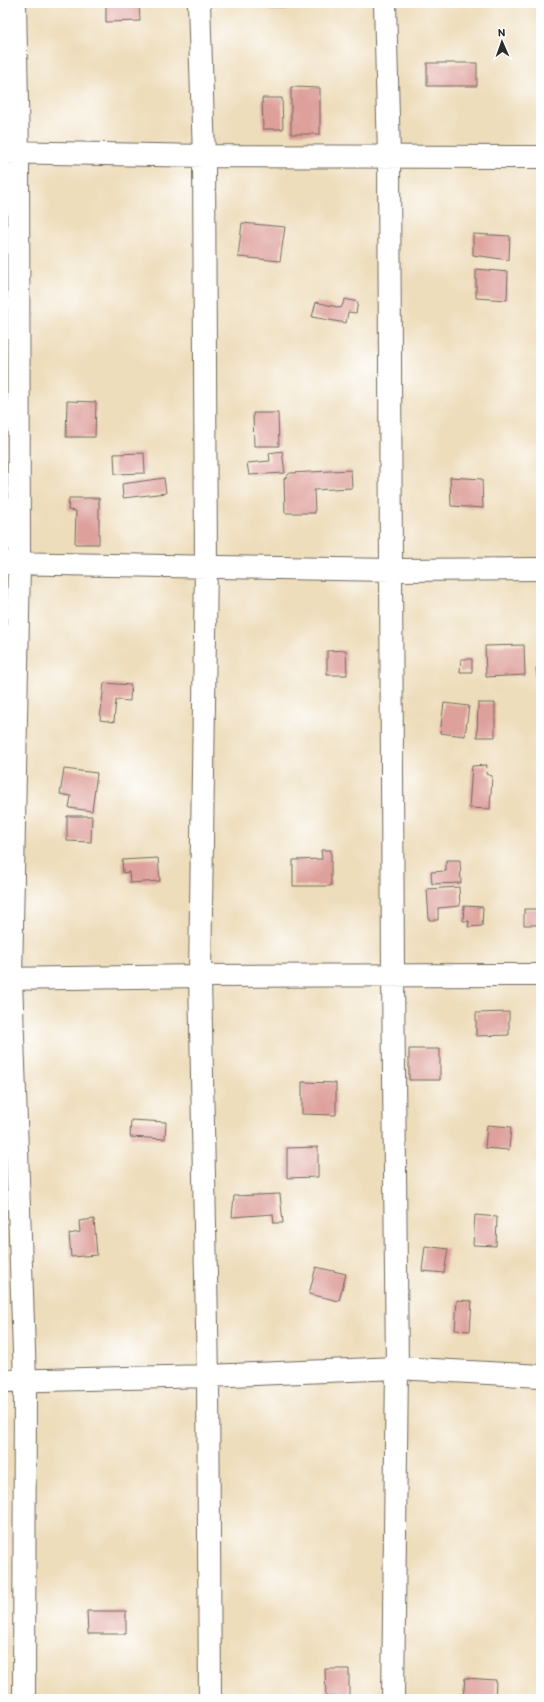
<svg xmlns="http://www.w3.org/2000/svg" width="544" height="1702" viewBox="0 0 544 1702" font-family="Itim,sans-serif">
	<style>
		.building { fill: #dea09b }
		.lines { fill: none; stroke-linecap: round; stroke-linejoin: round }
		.street-casing { stroke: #6f695d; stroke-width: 24 }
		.street { stroke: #fff; stroke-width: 22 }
	</style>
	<rect width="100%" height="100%" fill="#fff"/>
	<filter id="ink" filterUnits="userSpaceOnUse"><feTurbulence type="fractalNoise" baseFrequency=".025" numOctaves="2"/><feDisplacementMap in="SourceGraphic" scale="8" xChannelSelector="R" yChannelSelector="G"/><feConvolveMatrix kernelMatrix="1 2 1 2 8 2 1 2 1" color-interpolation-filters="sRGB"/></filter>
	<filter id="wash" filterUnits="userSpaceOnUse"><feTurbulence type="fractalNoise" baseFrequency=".012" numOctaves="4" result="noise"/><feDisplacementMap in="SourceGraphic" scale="16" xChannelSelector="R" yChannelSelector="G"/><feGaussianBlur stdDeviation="0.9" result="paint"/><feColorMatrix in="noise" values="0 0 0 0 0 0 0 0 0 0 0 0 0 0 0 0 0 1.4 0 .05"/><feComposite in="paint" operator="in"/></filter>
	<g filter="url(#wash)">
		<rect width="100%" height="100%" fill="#edb"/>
		<g id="blocks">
			<path class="building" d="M106,3h33l1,18 -34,1z
				M269,3h18v4h-18z
				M427,63h50v23h-50z
				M291,87l29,1v46h-29z
				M262,98h20l1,31h-20z
				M242,223l43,4 -5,34 -42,-4z
				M473,234l37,2 -1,24 -36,-5z
				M476,269l32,3 -1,28 -31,-2z
				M345,299l13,3 -2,11 -8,-1 -2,11 -34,-6 4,-15 25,6z
				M67,401l29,1 -1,35h-29z
				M253,413h25l1,33h-25z
				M282,451l3,22 -36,2 -2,-12 23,-2 -1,-8z
				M144,453l1,20 -30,1 -1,-20z
				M351,470l1,18 -38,2 1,23h-30l-1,-34 6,-6z
				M450,477l32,2 1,29 -32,-2z
				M164,478l2,15 -43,5 -1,-14z
				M69,498h30v46h-24l1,-33 -8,-1z
				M524,645l1,30 -39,2 -1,-31z
				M346,650l1,25h-20v-24z
				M461,659h11v13h-12z
				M536,668h5v10h-4z
				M104,683l27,2 -1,16 -14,-1 -2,22 -14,-2z
				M444,703l25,3 -4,30 -25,-3z
				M478,703h17v34h-18z
				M487,765l-1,9 6,2 -2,33 -21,-1 3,-42z
				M64,769l33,4 -5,38 -23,-3 2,-12 -11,-2z
				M67,816h25l-1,26 -24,-1z
				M321,850h10v36h-38v-26l29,-1z
				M158,858l2,23 -30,2 -1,-11 -6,1 -1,-13z
				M446,860h14l1,23 -29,1 -1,-12 15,-1z
				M459,887l1,19 -22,2v12h-9l-2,-31z
				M464,906l19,1 -1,19 -14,1 1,-6h-6z
				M524,909h16l1,16h-17z
				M509,1012v23l-33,1v-23z
				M409,1049h31v31h-31z
				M302,1082l34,1v32l-34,-1z
				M131,1120l35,2 -1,17 -35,-2z
				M487,1125l24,2 -2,23 -24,-2z
				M318,1147v30l-31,1v-30z
				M280,1194l3,29h-9l-1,-9 -41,3 2,-21z
				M475,1215l22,2 -1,29 -23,-1z
				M94,1219l3,36 -26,2 -2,-23 11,-2 -1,-11z
				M425,1246l23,3 -4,24 -22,-2z
				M316,1267l30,7 -7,27 -30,-7z
				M457,1300l15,1 -2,30 -15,-1z
				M87,1611h39v23h-38z
				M325,1669h24v28h-23z
				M465,1678l31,2 -1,19h-32z"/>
		</g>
	</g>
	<g filter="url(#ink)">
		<use href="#blocks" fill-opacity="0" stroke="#6f695d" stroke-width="1"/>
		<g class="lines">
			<defs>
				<path id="street" d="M15,3l3,150 1,410 -8,416 14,401 -1,319
					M199,3l5,153 2,411 -6,409 8,400 2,323
					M385,3l4,153 4,820 4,392 -4,331
					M4,152l200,4 337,1
					M3,563l389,7 149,-1
					M3,979l197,-3 341,-1
					M3,1381l205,-5 189,-8 144,8"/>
			</defs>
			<use href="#street" class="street-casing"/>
			<use href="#street" class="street"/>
		</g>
	</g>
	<rect width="544" height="1702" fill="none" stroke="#fff" stroke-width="16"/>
	<g transform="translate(502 42) rotate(358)" stroke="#ffffff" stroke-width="3" paint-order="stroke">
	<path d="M0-3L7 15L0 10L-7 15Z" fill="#2b2b2b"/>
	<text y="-6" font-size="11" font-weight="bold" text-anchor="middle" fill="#2b2b2b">N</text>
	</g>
</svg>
